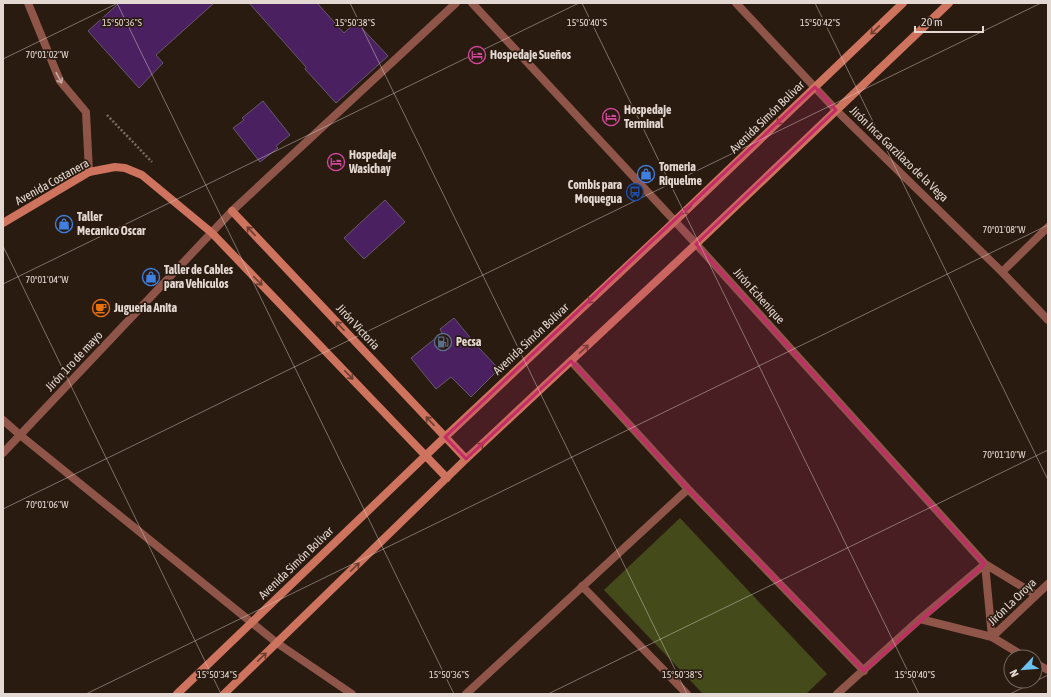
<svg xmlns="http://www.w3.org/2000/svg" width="1051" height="697" viewBox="0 0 1051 697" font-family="'Asap Condensed',sans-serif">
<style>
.green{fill:#444a1a}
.building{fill:#4b2061;stroke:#655a6b}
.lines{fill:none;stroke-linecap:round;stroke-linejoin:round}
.path{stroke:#796c63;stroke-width:2.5;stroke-dasharray:2 2;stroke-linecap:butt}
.lane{stroke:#8e5548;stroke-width:8}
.street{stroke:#8e5548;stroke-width:8}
.secondary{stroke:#ce735e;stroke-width:8}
.oneway{stroke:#6c3e30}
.oneway2{stroke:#c6aba2}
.marked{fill:#c52b67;fill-opacity:0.2;stroke:#c52b67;stroke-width:3;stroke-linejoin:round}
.ticks{fill:none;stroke:#e4d9d2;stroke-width:1;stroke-opacity:0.45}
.labels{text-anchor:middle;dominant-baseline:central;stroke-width:3.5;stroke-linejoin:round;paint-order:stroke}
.poi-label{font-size:12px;font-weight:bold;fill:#e4d9d2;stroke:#2a1b11;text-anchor:start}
.street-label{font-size:12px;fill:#e4d9d2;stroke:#2a1b11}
.ticks-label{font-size:10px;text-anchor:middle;fill:#e4d9d2;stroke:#2a1b11;stroke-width:3.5;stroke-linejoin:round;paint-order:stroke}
</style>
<rect width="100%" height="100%" fill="#2a1b11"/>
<!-- green -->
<path class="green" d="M680 518 827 674 806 694H703L604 590Z"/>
<!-- building -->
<path class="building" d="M119 3H214L156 55 163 63 139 88 88 31Z
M249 3H317L344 33 356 22 388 56 336 103 305 69 306 67Z
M263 101 290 135 276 146 278 148 260 162 233 128 244 120 242 118Z
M385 200 405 222 364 259 344 238Z
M454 318 478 347 499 369 471 397 451 377 436 389 411 358 442 333 440 329Z"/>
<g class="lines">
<!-- path -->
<path class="path" d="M107 115 152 162"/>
<!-- lane -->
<path class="lane" d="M28 3 60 81 86 112 89 172"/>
<!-- street -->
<path class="street" d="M472 3 696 244 985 564 1036 595
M736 3 836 110 1002 272 1048 320
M1002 272 1048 227
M571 361 688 489 864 671
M3 420 20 435 277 643 352 694
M3 453 232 211 456 3
M985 564 992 637
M582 586 687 694
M920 619 992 637 1025 657
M992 637 1048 584
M1035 663 1048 670
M466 694 688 489
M837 694 920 619 985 564"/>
<!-- secondary -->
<path class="secondary" d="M232 211 466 459
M3 223 89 172 115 167 125 168 142 175 212 233 447 478
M177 694 445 437 675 221 903 3
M224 694 466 459 696 244 949 3"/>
</g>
<!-- one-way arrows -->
<defs><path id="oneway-shaft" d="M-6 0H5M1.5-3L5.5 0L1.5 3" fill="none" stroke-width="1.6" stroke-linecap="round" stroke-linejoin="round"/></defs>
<g class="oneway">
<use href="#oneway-shaft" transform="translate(875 30) rotate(136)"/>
<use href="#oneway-shaft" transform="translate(781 120) rotate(136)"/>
<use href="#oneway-shaft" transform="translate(687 210) rotate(136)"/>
<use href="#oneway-shaft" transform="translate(251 231) rotate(-133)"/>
<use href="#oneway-shaft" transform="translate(258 281) rotate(46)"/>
<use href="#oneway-shaft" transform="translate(592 299) rotate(137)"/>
<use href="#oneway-shaft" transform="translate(340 326) rotate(-133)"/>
<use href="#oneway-shaft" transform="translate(584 349) rotate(-43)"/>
<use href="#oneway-shaft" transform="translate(349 375) rotate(46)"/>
<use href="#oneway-shaft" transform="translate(430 421) rotate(-133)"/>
<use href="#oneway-shaft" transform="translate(479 447) rotate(-43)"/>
<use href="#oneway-shaft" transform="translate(355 567) rotate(-44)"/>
<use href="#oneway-shaft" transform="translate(262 657) rotate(-44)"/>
</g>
<use class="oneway2" href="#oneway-shaft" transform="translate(59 78) rotate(62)"/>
<!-- marked area -->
<path class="marked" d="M815 87 836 110 696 244 985 564 864 671 688 489 571 361 466 459 445 437Z"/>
<!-- ticks -->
<path class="ticks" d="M117 3 454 694M350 3 687 694M582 3 919 694M815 3 1048 480M3 59 118 3M3 246 221 694M3 284 579 3M3 509 1041 3M86 694 1048 225M548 694 1048 450M1010 694 1048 675"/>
<!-- icons -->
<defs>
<g id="hotel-ring" transform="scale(0.9)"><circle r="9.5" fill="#2a1b11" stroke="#d1479c" stroke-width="1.5"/><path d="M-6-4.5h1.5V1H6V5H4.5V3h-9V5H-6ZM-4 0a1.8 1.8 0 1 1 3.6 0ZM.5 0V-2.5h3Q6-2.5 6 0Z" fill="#d1479c"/></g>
<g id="shop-ring" transform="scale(0.9)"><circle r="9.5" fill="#2a1b11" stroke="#3f7fe0" stroke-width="1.5"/><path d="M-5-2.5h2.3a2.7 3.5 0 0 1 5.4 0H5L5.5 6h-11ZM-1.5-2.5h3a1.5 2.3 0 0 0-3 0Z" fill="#3f7fe0"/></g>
<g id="bus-ring" transform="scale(0.9)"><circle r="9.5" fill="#2a1b11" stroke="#1a4fb4" stroke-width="1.5"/><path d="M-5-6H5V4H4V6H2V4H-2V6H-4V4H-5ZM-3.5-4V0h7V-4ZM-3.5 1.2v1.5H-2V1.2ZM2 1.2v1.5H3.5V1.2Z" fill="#1a4fb4"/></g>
<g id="cafe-ring" transform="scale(0.9)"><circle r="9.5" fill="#2a1b11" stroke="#e8710a" stroke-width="1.5"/><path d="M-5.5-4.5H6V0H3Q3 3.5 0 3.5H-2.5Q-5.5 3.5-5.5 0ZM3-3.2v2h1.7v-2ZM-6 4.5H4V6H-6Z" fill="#e8710a"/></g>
<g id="fuel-ring" transform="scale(0.9)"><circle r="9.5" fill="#2a1b11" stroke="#5c6f8a" stroke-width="1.5"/><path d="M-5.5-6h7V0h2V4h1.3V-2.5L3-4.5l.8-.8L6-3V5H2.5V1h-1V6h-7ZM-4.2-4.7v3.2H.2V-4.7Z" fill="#5c6f8a"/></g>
</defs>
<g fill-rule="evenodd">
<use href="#hotel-ring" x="477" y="55"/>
<use href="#hotel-ring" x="611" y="117"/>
<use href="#hotel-ring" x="336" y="162"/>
<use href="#shop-ring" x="646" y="174"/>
<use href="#bus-ring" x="635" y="192"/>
<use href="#shop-ring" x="64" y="224"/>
<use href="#shop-ring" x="151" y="277"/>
<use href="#cafe-ring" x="101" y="308"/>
<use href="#fuel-ring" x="443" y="342"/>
</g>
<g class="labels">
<!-- poi labels -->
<g class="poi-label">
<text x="490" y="55">Hospedaje Sueños</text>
<text x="624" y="110">Hospedaje<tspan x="624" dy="14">Terminal</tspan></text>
<text x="349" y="155">Hospedaje<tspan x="349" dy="14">Wasichay</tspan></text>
<text x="659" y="167">Torneria<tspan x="659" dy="14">Riquelme</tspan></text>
<text x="622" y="185" text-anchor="end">Combis para<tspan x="622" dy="14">Moquegua</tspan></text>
<text x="77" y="217">Taller<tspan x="77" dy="14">Mecanico Oscar</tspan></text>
<text x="164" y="270">Taller de Cables<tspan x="164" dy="14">para Vehiculos</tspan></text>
<text x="114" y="308">Jugueria Anita</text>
<text x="456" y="342">Pecsa</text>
</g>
<!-- street labels -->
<g class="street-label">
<text transform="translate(767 117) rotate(-44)">Avenida Simón Bolívar</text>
<text transform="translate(899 154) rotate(44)">Jirón Inca Garzilazo de la Vega</text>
<text transform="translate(52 182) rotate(-29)">Avenida Costanera</text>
<text transform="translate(759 296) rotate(48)">Jirón Echenique</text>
<text transform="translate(358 327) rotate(47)">Jirón Victoria</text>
<text transform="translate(531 339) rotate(-43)">Avenida Simón Bolívar</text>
<text transform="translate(74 361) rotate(-47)">Jirón 1ro de mayo</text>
<text transform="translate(296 563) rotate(-44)">Avenida Simón Bolívar</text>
<text transform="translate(1012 602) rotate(-44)">Jirón La Oroya</text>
</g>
</g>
<g class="ticks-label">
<text x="355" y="26">15°50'38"S</text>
<text x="820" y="26">15°50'42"S</text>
<text x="122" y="26">15°50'36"S</text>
<text x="587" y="26">15°50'40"S</text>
<text x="47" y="58">70°01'02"W</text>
<text x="1004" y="233">70°01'08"W</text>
<text x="47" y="283">70°01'04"W</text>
<text x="1004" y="458">70°01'10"W</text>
<text x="47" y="508">70°01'06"W</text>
<text x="217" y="678">15°50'34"S</text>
<text x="449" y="678">15°50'36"S</text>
<text x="682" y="678">15°50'38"S</text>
<text x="915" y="678">15°50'40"S</text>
</g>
<!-- border -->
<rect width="1051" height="697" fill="none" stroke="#e4d9d2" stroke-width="8"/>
<!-- north arrow -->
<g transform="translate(1023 669) rotate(244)"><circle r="19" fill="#2a1b11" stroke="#74675e"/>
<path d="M0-3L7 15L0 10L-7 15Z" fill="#6bc3f2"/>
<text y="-6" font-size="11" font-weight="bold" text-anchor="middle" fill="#e4d9d2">N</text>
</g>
<!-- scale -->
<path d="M915 26v6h68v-6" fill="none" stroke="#e4d9d2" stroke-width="2"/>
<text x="921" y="26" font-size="12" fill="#e4d9d2" stroke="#2a1b11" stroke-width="3" paint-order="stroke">20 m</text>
</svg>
